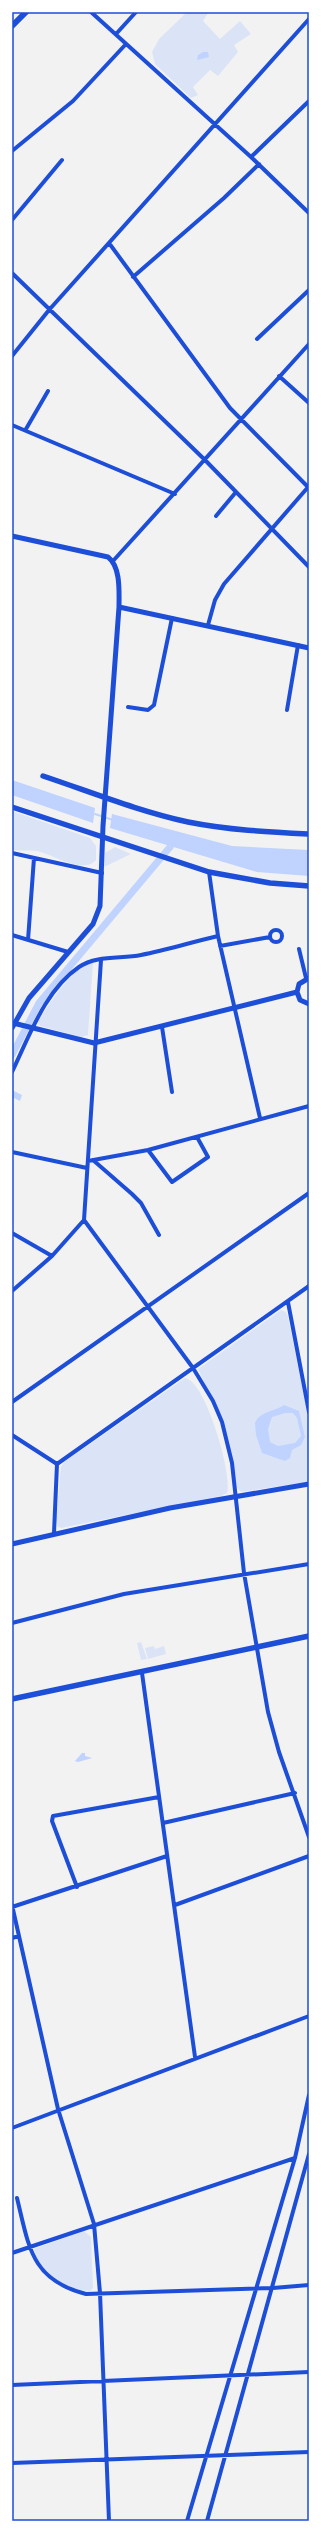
<svg xmlns="http://www.w3.org/2000/svg" width="321" height="2533" viewBox="0 0 321 2533" font-family="'Nunito Sans',sans-serif">
<style>
.green{fill:#dbe4f7}
.water{fill:#bfd3fe;fill-rule:evenodd}
.lines{fill:none;stroke-linecap:round;stroke-linejoin:round}
.stream{stroke:#bfd3fe;stroke-width:2}
.canal{stroke:#bfd3fe;stroke-width:7}
.minor{stroke:#1d4ed8;stroke-width:4}
.tertiary{stroke:#1d4ed8;stroke-width:5}
.secondary{stroke:#1d4ed8;stroke-width:5.5}
.primary{stroke:#1d4ed8;stroke-width:6}
.neatline{fill:none;stroke:#1d4ed8;stroke-width:1.5}
</style>
<rect width="100%" height="100%" fill="#f2f2f2"/>
<!-- green -->
<path class="green" d="M187 12 208 13 203 21 220 39 240 21 251 34 234 45 238 52 218 76 210 70 193 87 198 95 191 98 155 64 152 52 159 39Z
M12 811 90 838 96 846V860C83 875 52 854 37 851 29 850 20 851 12 850Z
M115 847 131 854 104 867 105 853Z
M93 963 88 1035 81 1037 40 1026 38 1022C48 1005 73 966 93 963Z
M281 1310 286 1312 288 1317 309 1420V1482L241 1492 237 1488 223 1423 198 1369Z
M185 1378C205 1380 233 1474 227 1493L221 1496 61 1528 58 1527 56 1521 61 1467 64 1462Z
M141 1642 147 1659 141 1660 137 1643Z
M154 1646 155 1649 164 1646 166 1654 148 1659 145 1648Z
M84 2231 91 2237 93 2288 90 2291C66 2290 39 2274 34 2249Z"/>
<!-- water -->
<path class="water" d="M203 52H208L209 57 197 60 198 55Z
M12 780 95 808 93 823 12 795Z
M112 814 232 846 309 850V876L257 872 110 828Z
M12 1090 22 1095 20 1101 12 1097Z
M284 1405 299 1411 305 1437 301 1445 292 1450 290 1458 285 1461 262 1453 256 1435 255 1423C260 1411 274 1412 284 1405ZM285 1413H293L297 1418 301 1436 295 1443 278 1446 270 1442 268 1429 272 1417Z
M82 1753H85V1756L92 1758 78 1762 75 1761Z"/>
<g class="lines">
<!-- stream -->
<path class="stream" d="M95 814 113 820"/>
<!-- canal -->
<path class="canal" d="M12 1055 39 1003 170 847"/>
<!-- minor -->
<path class="minor" d="M91 12 251 157 309 213
M116 34 136 12
M12 151 73 101 126 44
M251 157 309 101
M12 220 62 160
M109 243 230 408 308 487
M12 273 205 460 309 567
M133 277 224 198 259 164
M257 339 309 290
M12 356 49 310 309 19
M279 376 309 403
M12 425 175 494
M26 429 48 391
M216 516 236 492
M113 561 309 344
M208 625 215 600 224 584 309 486
M128 707 148 710 154 705 172 618
M287 710 298 645
M12 853 102 873
M209 872 218 936 260 1118
M270 936a6 6 0 1 1 12 0a6 6 0 1 1-12 0Z
M12 935 68 952
M28 940 34 858
M220 946 270 937
M299 949 306 978
M162 1027 172 1092
M12 1072C29 1037 45 990 79 967 96 955 121 959 141 955 167 950 192 942 218 936
M148 1150 172 1182 208 1157 197 1137
M12 1152 87 1168
M93 1160 132 1194 141 1203 159 1235
M88 1161 148 1150 309 1106
M84 1220 193 1368 213 1401 222 1422 232 1463 244 1573 268 1712 279 1752 309 1837
M84 1220 101 960
M12 1233 52 1256
M12 1291 52 1256 84 1220
M288 1302 309 1412
M12 1402 309 1193
M12 1435 57 1464
M57 1464 309 1286
M54 1533 57 1464
M12 1623 124 1594 309 1564
M142 1673 195 2057
M163 1823 295 1793
M77 1887 52 1821 53 1816 159 1797
M12 1905 58 2109 94 2224 100 2293 109 2521
M175 1905 309 1856
M12 1907 167 1856
M12 1938 19 1936
M12 2128 309 2016
M17 2198C29 2247 31 2280 86 2294L273 2288 309 2285
M12 2253 295 2158
M12 2385 309 2372
M12 2463 309 2452
M187 2521 295 2158 309 2095
M207 2521 309 2154"/>
<!-- tertiary -->
<path class="tertiary" d="M12 536 108 557C121 567 119 592 119 607L103 826 100 906 93 924 29 998 12 1028
M119 607 309 648
M309 978 299 984 297 992 300 1000 309 1004
M13 1023 94 1043 297 992
M12 1544 170 1508 309 1484"/>
<!-- secondary -->
<path class="secondary" d="M43 776C91 792 138 811 188 822 228 830 269 832 309 834
M12 807 209 872 270 883 309 886
M12 1699 309 1636"/>
<!-- primary -->
<path class="primary" d="M12 26 26 12"/>
</g>
<!-- border -->
<rect width="321" height="2533" fill="none" stroke="#ffffff" stroke-width="26"/>
<rect x="13" y="13" width="295" height="2507" class="neatline"/>
</svg>
